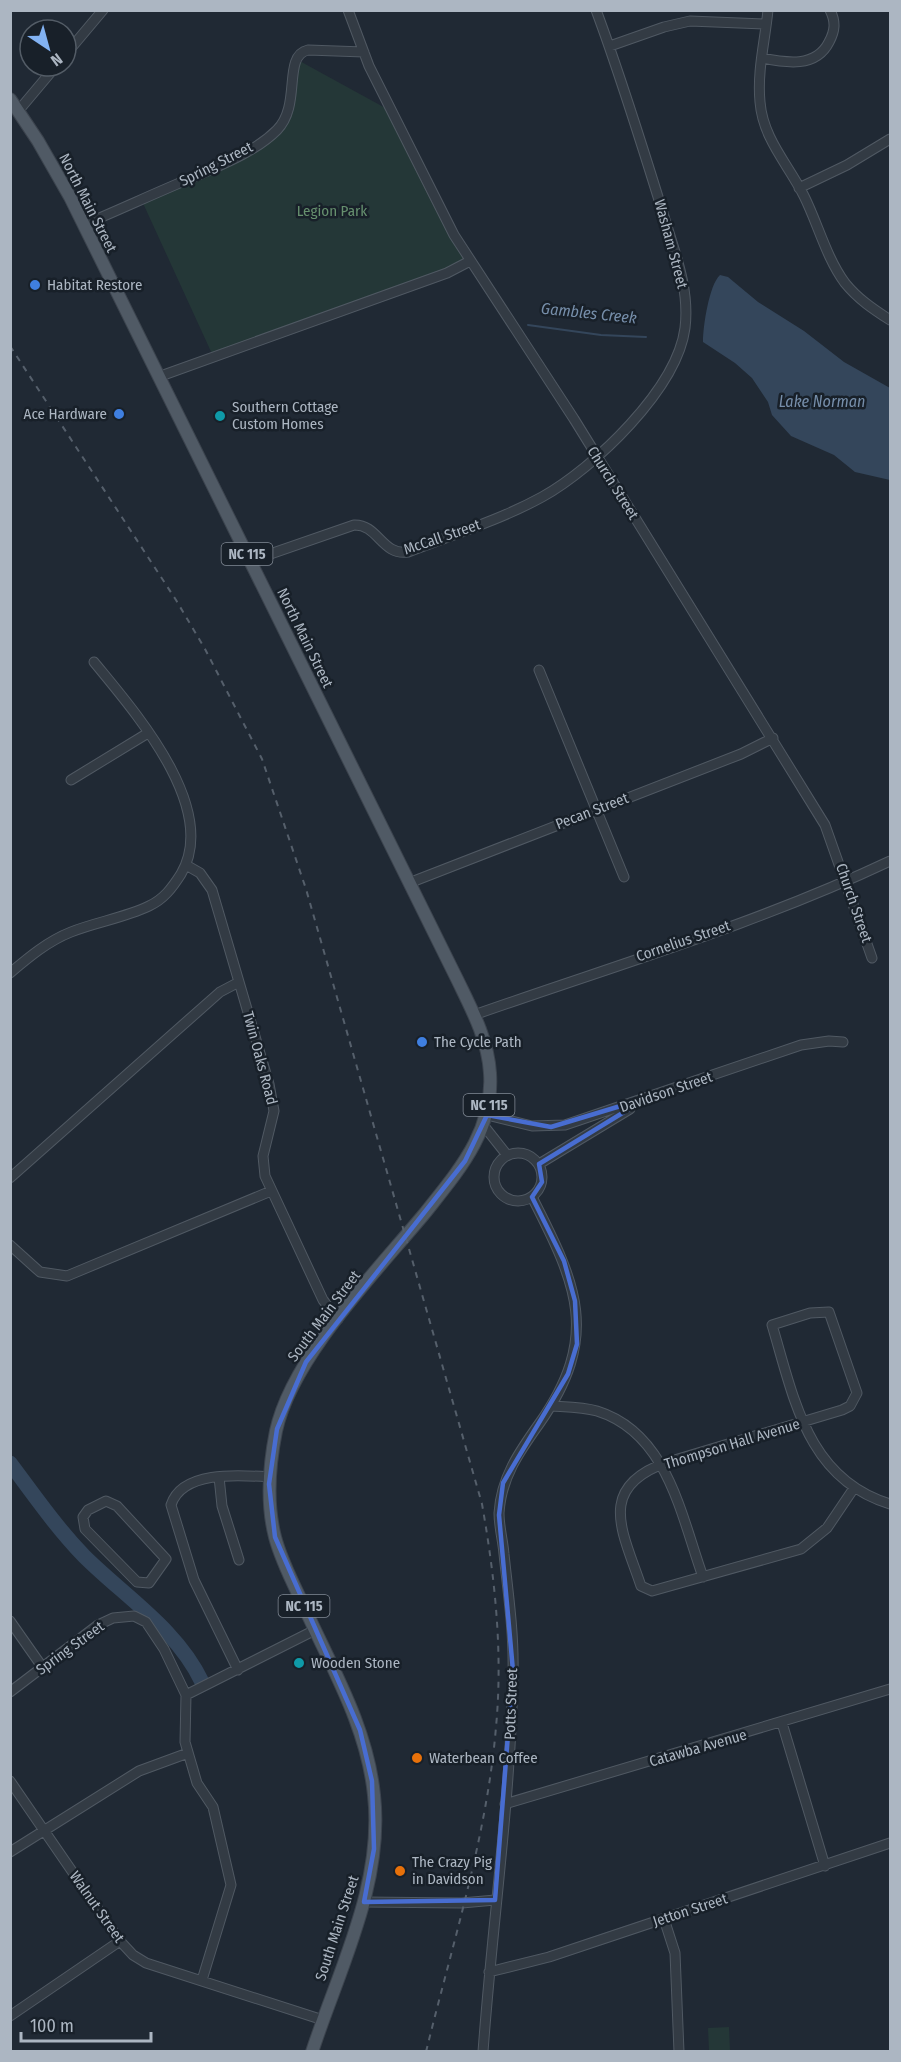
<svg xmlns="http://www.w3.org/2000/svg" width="901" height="2062" viewBox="0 0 901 2062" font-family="'Fira Sans Condensed',sans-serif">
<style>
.green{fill:#243737}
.water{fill:#34465b}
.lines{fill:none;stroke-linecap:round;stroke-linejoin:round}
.stream{stroke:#34465b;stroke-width:2}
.river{stroke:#34465b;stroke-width:15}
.minor-casing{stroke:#505963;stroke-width:11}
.major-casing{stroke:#3c444e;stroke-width:14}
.minor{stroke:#333b44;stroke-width:9}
.major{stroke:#505a65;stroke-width:12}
.rail{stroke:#555f6b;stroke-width:2;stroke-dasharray:6 6;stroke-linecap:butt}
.marked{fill:none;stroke:#486dd1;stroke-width:4.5;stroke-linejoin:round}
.shop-dot{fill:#3f7fe0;stroke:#182029;stroke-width:2}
.culture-dot{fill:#0f9aa8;stroke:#182029;stroke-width:2}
.food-dot{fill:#e8710a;stroke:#182029;stroke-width:2}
.labels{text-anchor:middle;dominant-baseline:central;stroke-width:5;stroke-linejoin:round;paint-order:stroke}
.shield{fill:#182029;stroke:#808994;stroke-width:1.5}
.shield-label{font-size:14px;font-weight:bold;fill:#acb6c2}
.street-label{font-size:15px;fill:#acb6c2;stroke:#182029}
.park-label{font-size:15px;fill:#66906e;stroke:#182029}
.poi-label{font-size:15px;fill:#acb6c2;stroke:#182029;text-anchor:start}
.water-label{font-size:16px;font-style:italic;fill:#768eaa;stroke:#182029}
</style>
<rect width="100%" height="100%" fill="#202934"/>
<!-- green -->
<path class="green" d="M296 59 389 110 469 261 213 356 142 201 235 158 284 122Z
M729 2027 730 2051H709L708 2028Z"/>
<!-- water -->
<path class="water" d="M720 275 728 277 758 302 804 331 844 362 890 388V480L855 472 834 455 791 436 772 415 768 402 752 378 735 363 703 342C703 327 709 285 720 275Z"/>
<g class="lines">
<!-- stream -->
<path class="stream" d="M528 325 601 335 646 337"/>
<!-- river -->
<path class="river" d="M10 1463C34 1495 56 1527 84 1556 124 1596 177 1629 202 1682"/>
<!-- minor casing -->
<g class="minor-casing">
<path id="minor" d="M348 10 369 66 454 235 574 419 825 825 872 958
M768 10C765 41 757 71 760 102 763 139 788 164 804 196 818 224 826 257 845 283 858 299 873 309 890 320
M610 46 664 27 690 21 766 24
M66 54 103 10
M762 58C786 63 816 68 829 42 835 31 836 22 830 10
M19 110 56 66
M799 188 847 165 890 139
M83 225C119 210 153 194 189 179 218 166 254 153 277 130 302 105 282 56 308 50L364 52
M158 377 447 273 470 261
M250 561 354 525C378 524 382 556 408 552 452 535 500 520 542 497 594 468 677 389 685 328 690 288 674 251 663 213 642 145 621 77 596 10
M539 670 624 877
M71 780 148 733
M186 865 200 873 212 890 269 1084 274 1111 263 1156 265 1176 323 1300 338 1319
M409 883 741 754 773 738
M10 973C29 957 48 941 71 932 96 922 124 918 149 906 164 899 172 888 181 874 220 808 134 711 94 662
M474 1015C613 966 757 924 890 861
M487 1115 532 1126 565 1125 801 1045 829 1041 843 1042
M484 1126 507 1155
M494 1177a24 24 0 1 1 48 0a24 24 0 1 1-48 0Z
M539 1164 630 1109
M10 1178 220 992 239 982
M10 1245 40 1272 67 1276 271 1191
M551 1406C567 1407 583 1407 597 1411 668 1433 681 1516 703 1577
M219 1477 222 1506 239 1560
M854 1488 827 1528 801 1549 652 1591 641 1586C623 1532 595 1487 668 1462L842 1410 850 1406 857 1393 829 1312 810 1313 772 1325C794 1398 807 1479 890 1504
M106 1501 117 1506 166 1559 149 1583 137 1582 85 1529 83 1517 88 1510Z
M10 1621 43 1668
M238 1670 194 1580 171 1505C182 1470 240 1475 270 1477
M10 1692 98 1625 113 1618 134 1616 146 1622 164 1649 186 1695 185 1742 197 1783 213 1807 231 1885 202 1980
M186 1695 315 1630
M782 1723 825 1866
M10 1781 120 1941 133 1955 146 1963 323 2020
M505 1804 890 1689
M10 1852 139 1771 188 1753
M364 1902 462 1903 495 1900
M664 1919 675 1953 679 2052
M489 1972 549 1957 890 1843
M10 2016 120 1941
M483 2052C492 1925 511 1798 513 1672 514 1632 508 1593 504 1554 503 1541 499 1527 499 1513 501 1478 519 1452 539 1424 601 1336 577 1285 532 1197"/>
</g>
<!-- major casing -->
<g class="major-casing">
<path id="major" d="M10 99 38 141 70 197 457 979C471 1008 488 1039 490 1073 494 1131 459 1170 425 1213 376 1272 292 1357 276 1431 269 1466 266 1502 275 1537 281 1560 292 1581 302 1602 330 1665 367 1725 374 1795 384 1884 339 1969 312 2052"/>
</g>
<!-- minor -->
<use href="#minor" class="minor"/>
<!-- major -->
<use href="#major" class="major"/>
<!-- rail -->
<path class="rail" d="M10 346 176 600 205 649 262 759 306 889 482 1504C495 1578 503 1652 496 1727 487 1836 452 1945 426 2052"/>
</g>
<!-- marked area -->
<path class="marked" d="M647 1098 539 1164 542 1182 532 1197 564 1261 575 1301 577 1344 568 1374 503 1483 499 1515 513 1671 495 1900 364 1902 374 1849 372 1781 360 1730 275 1537 269 1484 277 1429 306 1362 465 1161 487 1115 551 1127Z"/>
<!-- markers -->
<g class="shop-dot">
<circle cx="35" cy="285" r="6"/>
<circle cx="119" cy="414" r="6"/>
<circle cx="422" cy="1042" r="6"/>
</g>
<g class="culture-dot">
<circle cx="220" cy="416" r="6"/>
<circle cx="299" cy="1663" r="6"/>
</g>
<g class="food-dot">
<circle cx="417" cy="1758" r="6"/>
<circle cx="400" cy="1871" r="6"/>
</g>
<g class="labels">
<!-- shield labels -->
<g class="shield">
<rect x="221.5" y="543" width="51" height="22" rx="4.5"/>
<rect x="463.5" y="1094" width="51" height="22" rx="4.5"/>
<rect x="278.5" y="1595" width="51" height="22" rx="4.5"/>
</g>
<g class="shield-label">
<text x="247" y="554">NC 115</text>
<text x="489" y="1105">NC 115</text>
<text x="304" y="1606">NC 115</text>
</g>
<!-- street labels -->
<g class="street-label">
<text transform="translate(216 164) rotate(-27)">Spring Street</text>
<text transform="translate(88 203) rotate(63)">North Main Street</text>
<text transform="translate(671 244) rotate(75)">Washam Street</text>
<text transform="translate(613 483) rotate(58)">Church Street</text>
<text transform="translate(442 537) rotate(-19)">McCall Street</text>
<text transform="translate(305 638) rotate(64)">North Main Street</text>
<text transform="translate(592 811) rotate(-21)">Pecan Street</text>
<text transform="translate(854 903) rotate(71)">Church Street</text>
<text transform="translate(683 941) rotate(-19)">Cornelius Street</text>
<text transform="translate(260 1058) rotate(75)">Twin Oaks Road</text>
<text transform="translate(666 1092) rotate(-19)">Davidson Street</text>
<text transform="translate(324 1316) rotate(-53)">South Main Street</text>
<text transform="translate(732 1444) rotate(-17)">Thompson Hall Avenue</text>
<text transform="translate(70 1648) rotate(-36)">Spring Street</text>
<text transform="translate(511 1704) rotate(-88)">Potts Street</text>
<text transform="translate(698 1748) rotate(-16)">Catawba Avenue</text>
<text transform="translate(97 1907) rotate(55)">Walnut Street</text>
<text transform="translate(690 1910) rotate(-18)">Jetton Street</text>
<text transform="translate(337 1928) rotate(-72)">South Main Street</text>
</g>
<!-- park labels -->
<g class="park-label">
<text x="332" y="211">Legion Park</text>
</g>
<!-- poi labels -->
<g class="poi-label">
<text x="47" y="285">Habitat Restore</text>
<text x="232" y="407">Southern Cottage<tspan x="232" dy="17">Custom Homes</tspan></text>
<text x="107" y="414" text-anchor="end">Ace Hardware</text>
<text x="434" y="1042">The Cycle Path</text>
<text x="311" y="1663">Wooden Stone</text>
<text x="429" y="1758">Waterbean Coffee</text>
<text x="412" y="1862">The Crazy Pig<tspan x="412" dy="17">in Davidson</tspan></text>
</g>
<!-- water labels -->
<g class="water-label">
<text transform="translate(589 313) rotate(6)">Gambles Creek</text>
<text x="822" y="401">Lake Norman</text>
</g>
</g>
<!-- border -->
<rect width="901" height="2062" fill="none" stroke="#acb6c2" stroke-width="24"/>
<!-- north arrow -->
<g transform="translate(48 48) rotate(144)"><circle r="28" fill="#182029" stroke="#535c66" stroke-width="1.5"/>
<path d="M0-4.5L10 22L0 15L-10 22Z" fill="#82b2f2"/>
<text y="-9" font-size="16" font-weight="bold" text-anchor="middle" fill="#acb6c2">N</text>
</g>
<!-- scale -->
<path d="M21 2032v9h130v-9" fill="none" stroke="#acb6c2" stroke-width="3"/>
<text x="30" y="2032" font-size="18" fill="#acb6c2" stroke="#182029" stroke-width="4.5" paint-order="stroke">100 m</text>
</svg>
